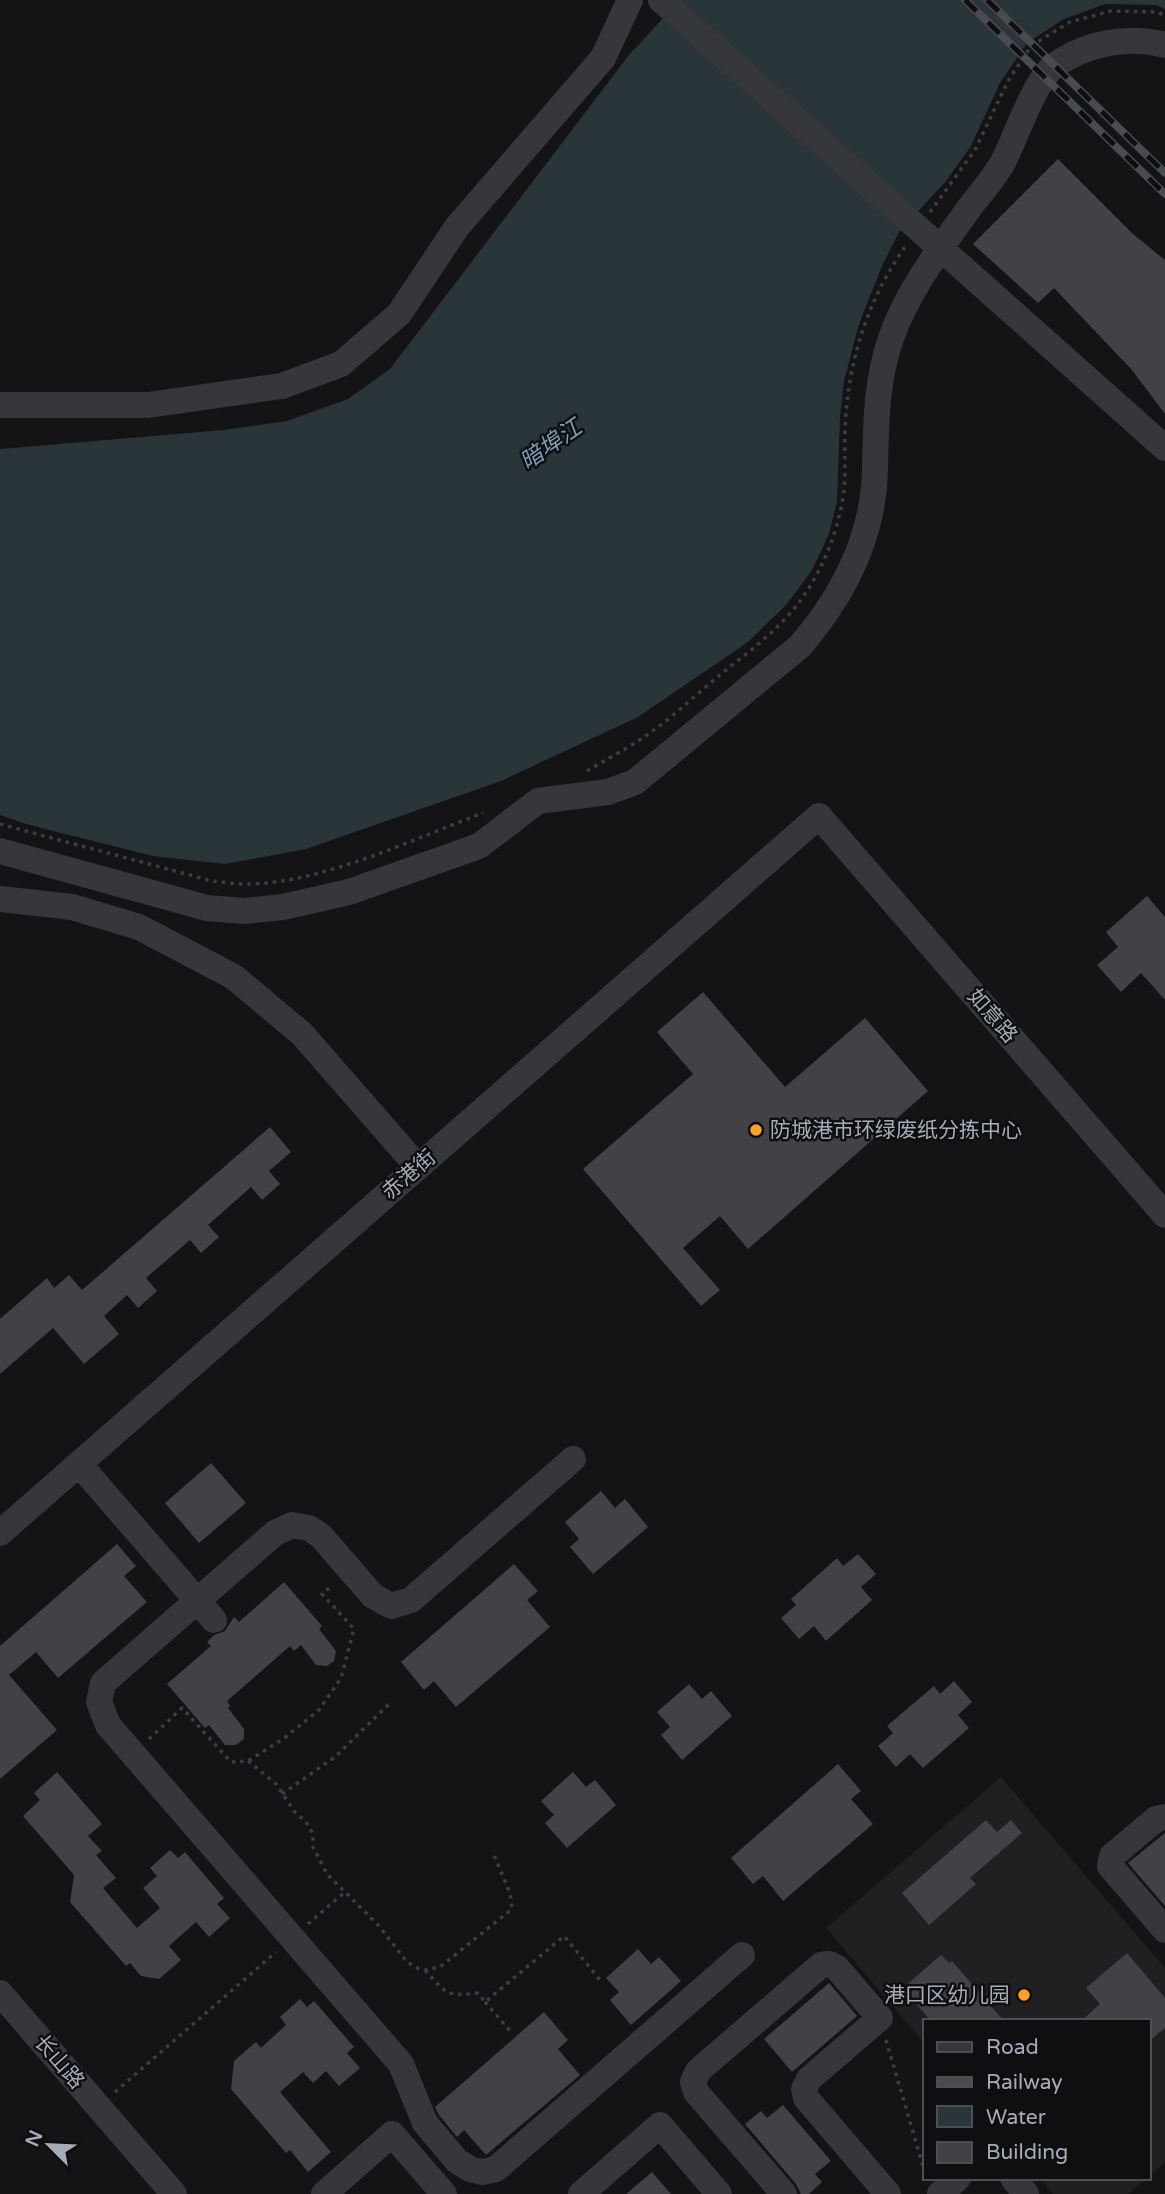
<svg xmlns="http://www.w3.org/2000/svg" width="1165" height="2194" viewBox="0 0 1165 2194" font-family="'Varela Round','Noto Sans SC',sans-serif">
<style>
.built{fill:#202023}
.water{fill:#2a353a}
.building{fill:#404246}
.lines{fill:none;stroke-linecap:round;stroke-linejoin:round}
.path{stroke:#3b3e42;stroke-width:3.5;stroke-dasharray:3.5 5;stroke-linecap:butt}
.minor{stroke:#35373b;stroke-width:26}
.rail-casing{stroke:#484b50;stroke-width:8}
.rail{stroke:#0f0f11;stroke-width:5;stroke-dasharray:16;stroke-linecap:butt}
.minor-bridge{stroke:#35373b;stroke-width:26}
.poi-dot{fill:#f9a12a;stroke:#0f0f11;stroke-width:2.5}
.labels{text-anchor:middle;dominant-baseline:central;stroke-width:5;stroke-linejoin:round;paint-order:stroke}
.street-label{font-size:21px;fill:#a5acb7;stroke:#0f0f11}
.poi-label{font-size:21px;fill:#a5acb7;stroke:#0f0f11;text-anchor:start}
.water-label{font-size:23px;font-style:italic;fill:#7b9eb4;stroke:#0f0f11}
</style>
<rect width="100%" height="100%" fill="#141416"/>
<!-- built -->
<path class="built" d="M1001 1777 1165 1968V2162L1149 2176V2021H925V2044L826 1928Z
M1040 2178H1147L1128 2194H1053Z"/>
<!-- water -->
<path class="water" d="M680 0H1165V9L1156 5 1105 4 1064 19 1027 43 1000 83 971 146 946 181 899 232 882 266 859 324 844 381 840 417 837 501 829 534 812 570 787 604 748 642 638 717 501 781 306 849 225 864 153 856 26 824 0 815V449L224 430 287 421 348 399 390 369 629 55Z"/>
<!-- building -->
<path class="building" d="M1058 159 1133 234 1165 260V414L1132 370 1054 288 1038 303 973 244Z
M1147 896 1165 917V1000L1141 973 1121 992 1097 965 1118 947 1106 932Z
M703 992 785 1087 865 1018 928 1091 748 1249 720 1216 683 1248 720 1290 701 1306 583 1169 693 1074 657 1032Z
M270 1127 291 1152 269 1171 280 1184 262 1200 251 1187 208 1225 219 1237 201 1253 190 1240 146 1278 157 1291 138 1308 127 1295 104 1316 119 1334 84 1364 53 1328 0 1374V1319L47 1278 54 1288 69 1275 82 1290Z
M211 1463 246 1503 199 1543 165 1503Z
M601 1491 615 1508 625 1499 648 1527 593 1574 570 1547 579 1539 565 1522Z
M117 1544 136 1566 124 1576 147 1602 58 1678 36 1652 9 1675 57 1730 0 1779V1646Z
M858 1554 876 1574 861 1587 872 1600 826 1641 814 1626 799 1639 781 1618 796 1605 791 1599 837 1558 843 1566Z
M514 1564 538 1591 527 1600 550 1627 456 1707 434 1681 424 1690 401 1662Z
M284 1582 322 1626 319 1629 336 1651 334 1661 327 1666 316 1665 301 1645 294 1651 290 1646 227 1701 230 1706 228 1708 244 1729V1739L236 1745H225L209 1725 205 1728 167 1684 211 1646 207 1642 214 1635 225 1631 234 1617 239 1622Z
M954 1681 972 1702 958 1715 969 1728 923 1768 910 1754 896 1767 878 1746 893 1733 887 1726 934 1686 940 1694Z
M689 1684 702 1699 711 1691 732 1716 682 1760 661 1735 670 1727 657 1712Z
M838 1764 861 1791 851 1799 873 1824 783 1901 763 1876 753 1884 731 1858Z
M57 1772 102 1824 88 1836 102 1851 96 1855 116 1878 103 1888 137 1928 160 1908 143 1888 157 1876 150 1868 170 1850 178 1858 185 1852 224 1898 217 1904 230 1918 209 1937 196 1922 169 1946 181 1960 159 1979 141 1976 130 1963 126 1966 70 1902 74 1875 23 1816 40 1800 34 1793Z
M573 1772 586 1787 595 1780 616 1805 567 1848 545 1823 554 1815 541 1801Z
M986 1820 997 1832 1011 1820 1022 1833 970 1878 976 1884 929 1925 902 1893Z
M1165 1833V1906L1128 1863Z
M638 1949 651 1964 659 1957 681 1981 631 2025 610 2000 619 1992 606 1978Z
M1127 1953 1165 1998V2028L1149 2041V2021H1081L1100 2004 1086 1988Z
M941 1955 949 1963 952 1961 1004 2021H931L903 1988Z
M829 1983 857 2016 792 2072 764 2039Z
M300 1999 307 2007 314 2001 354 2047 347 2053 360 2068 339 2086 326 2071 313 2083 303 2072 280 2092 331 2152 308 2172 290 2150 286 2153 231 2089 234 2061 256 2042 261 2048 286 2025 280 2017Z
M544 2012 568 2040 558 2049 580 2075 486 2155 464 2130 457 2137 439 2115 435 2107Z
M783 2105 831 2161 815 2174 822 2182 809 2194H801L796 2184 745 2124 761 2111 767 2118Z
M652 2172 671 2194H626Z"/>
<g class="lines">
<!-- path -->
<path class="path" d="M930 212 975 150 1008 81 1031 46 1070 22 1111 11 1156 12 1165 15
M587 771C608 758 631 747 651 732 674 716 695 696 716 678 737 661 759 645 778 626 814 592 838 539 844 490 846 470 844 451 845 431 847 365 867 300 905 247
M0 824 212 881C222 882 233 884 244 884 318 885 413 839 483 813
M149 1739 182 1708 231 1762 248 1761 283 1739 319 1710 341 1678 354 1629 322 1594 333 1585
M248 1761 276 1784 294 1811 306 1822 313 1834V1847L327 1874 379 1926 407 1962 417 1968 425 1970 440 1967 512 1909 510 1893 494 1855
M282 1794 335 1757 392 1701
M308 1924 346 1891
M425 1970C446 1993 445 1997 478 1993L485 2002 564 1936 600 1980
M485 2002 512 2033
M886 2040 925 2173
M115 2092 276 1952"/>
<!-- minor -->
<path class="minor" d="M929 238 1165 448
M0 405H148L282 386 341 364 399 314 457 227 603 58 630 0
M0 851 207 908 245 911 283 907 349 892 479 846 538 801 608 792 635 782 800 646C843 596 874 536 875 469 876 424 876 381 891 338 909 288 940 249 970 207 981 193 993 179 1002 164 1015 140 1034 81 1054 66 1086 43 1128 35 1165 45
M0 899 72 907 139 927 234 977 302 1034 418 1167
M573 1459 411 1600 391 1606 373 1596 321 1536 309 1528 292 1525 275 1533 103 1683 99 1702 108 1725 401 2064 425 2123 457 2161 470 2169 482 2172 496 2169 742 1955
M79 1464 214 1620
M0 1533 819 816 1165 1215
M1165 1817 1156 1819 1112 1856 1110 1866 1165 1930
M0 1993 174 2194
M1013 2178 1026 2194
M324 2194 392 2134 444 2194
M581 2194 660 2125 719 2194
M784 2194 696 2092 693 2082 698 2071 821 1965 829 1964 837 1968 880 2018 809 2079 804 2089 806 2098 888 2194
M940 2194 958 2178"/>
<!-- rail casing -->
<g class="rail-casing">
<path id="rail" d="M965 0 1165 194
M987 0 1165 173"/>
</g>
<!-- rail -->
<use href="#rail" class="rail"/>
<!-- minor-bridge -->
<path class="minor-bridge" d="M661 0 929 238"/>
</g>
<!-- markers -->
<g class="poi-dot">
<circle cx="756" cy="1130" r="7"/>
<circle cx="1024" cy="1995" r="7"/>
</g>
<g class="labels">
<!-- street labels -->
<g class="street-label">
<text transform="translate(992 1016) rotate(49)">如意路</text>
<text transform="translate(409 1175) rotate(-41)">赤港街</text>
<text transform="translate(59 2062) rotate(49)">长山路</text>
</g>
<!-- poi labels -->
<g class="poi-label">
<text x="770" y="1130">防城港市环绿废纸分拣中心</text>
<text x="1010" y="1995" text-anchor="end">港口区幼儿园</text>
</g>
<!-- water labels -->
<g class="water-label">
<text transform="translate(551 445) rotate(-35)">暗埠江</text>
</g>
</g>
<!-- legend -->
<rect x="923" y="2019" width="228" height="161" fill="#0f0f11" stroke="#4b4e53" stroke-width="2"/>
<rect x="937" y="2042" width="35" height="10" fill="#35373b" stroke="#4b4e53" stroke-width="2"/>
<text x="986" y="2054" font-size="21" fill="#a5acb7">Road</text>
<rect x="937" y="2077" width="35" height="10" fill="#484b50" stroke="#4b4e53" stroke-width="2"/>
<text x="986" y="2089" font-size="21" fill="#a5acb7">Railway</text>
<rect x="937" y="2106" width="35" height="21" fill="#2a353a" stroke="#4b4e53" stroke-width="2"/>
<text x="986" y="2124" font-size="21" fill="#a5acb7">Water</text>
<rect x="937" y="2142" width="35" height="21" fill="#404246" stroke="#4b4e53" stroke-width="2"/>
<text x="986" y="2159" font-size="21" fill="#a5acb7">Building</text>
<!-- north arrow -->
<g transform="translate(49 2145) rotate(294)" stroke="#0f0f11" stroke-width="5" paint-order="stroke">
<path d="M0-5L12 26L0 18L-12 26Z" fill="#a5acb7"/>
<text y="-10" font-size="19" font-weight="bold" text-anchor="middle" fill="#a5acb7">N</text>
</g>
</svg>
